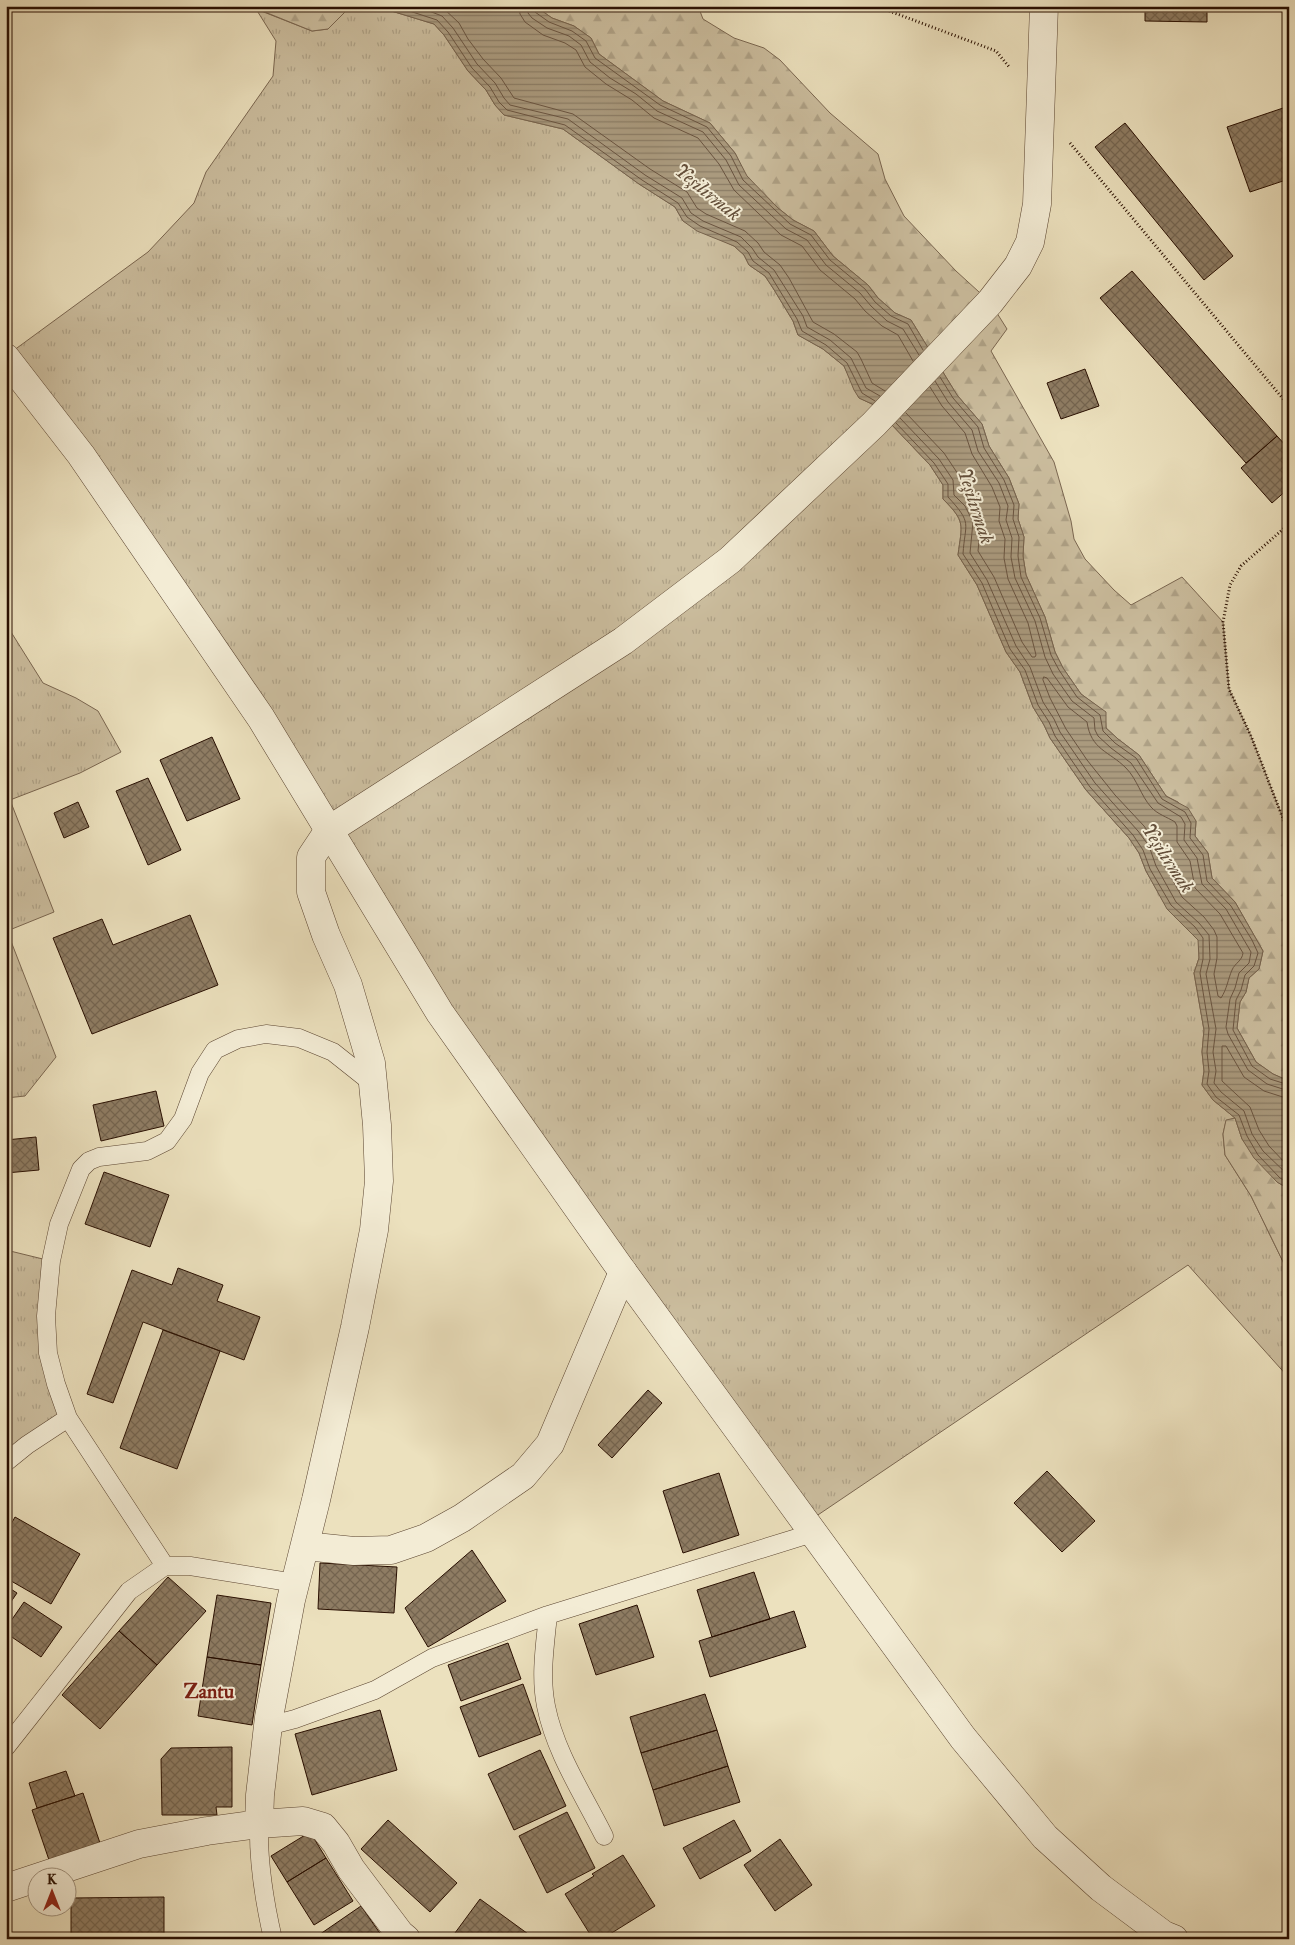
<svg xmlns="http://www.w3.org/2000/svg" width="1295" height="1945" viewBox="0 0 1295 1945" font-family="'IM FELL Double Pica',serif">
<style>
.grass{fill:url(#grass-tufts);stroke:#7a6650}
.forest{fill:url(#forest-firs);stroke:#7a6650}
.water{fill:url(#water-rules);stroke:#76624c}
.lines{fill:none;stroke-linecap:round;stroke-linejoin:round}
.shore{stroke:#6a5440;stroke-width:1}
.building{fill:url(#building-cross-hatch);stroke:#290f01}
.service-casing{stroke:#5a4430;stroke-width:19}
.minor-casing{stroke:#5a4430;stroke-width:29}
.tertiary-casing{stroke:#5a4430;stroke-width:29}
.path{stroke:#290f01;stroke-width:3;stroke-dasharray:1 2.5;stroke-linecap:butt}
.service{stroke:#f3ecd5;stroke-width:18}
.minor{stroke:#f3ecd5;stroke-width:28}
.tertiary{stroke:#f3ecd5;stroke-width:28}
.labels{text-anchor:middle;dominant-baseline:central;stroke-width:4;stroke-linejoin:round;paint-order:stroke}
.water-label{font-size:20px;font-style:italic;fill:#634e39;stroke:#f3ecd5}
.neighbourhood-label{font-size:20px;font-weight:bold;fill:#7a1f14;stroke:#f3ecd5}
</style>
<defs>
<pattern id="grass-tufts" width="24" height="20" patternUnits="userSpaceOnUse" patternTransform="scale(1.25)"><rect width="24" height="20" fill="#cbbd9e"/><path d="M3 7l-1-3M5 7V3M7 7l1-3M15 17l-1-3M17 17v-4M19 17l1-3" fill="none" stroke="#aea186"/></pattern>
<pattern id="forest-firs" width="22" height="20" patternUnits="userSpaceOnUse" patternTransform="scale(1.25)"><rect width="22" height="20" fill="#cbbd9e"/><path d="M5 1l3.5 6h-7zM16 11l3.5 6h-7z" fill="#aea186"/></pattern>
<pattern id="water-rules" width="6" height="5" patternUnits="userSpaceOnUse" patternTransform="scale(1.25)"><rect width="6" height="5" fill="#aa9a7e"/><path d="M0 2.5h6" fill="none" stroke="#8a7c65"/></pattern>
<pattern id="building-cross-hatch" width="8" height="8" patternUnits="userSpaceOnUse" patternTransform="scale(1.25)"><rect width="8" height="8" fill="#8e7c63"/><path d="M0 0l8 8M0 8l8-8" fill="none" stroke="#74644f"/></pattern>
</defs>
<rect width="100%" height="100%" fill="#ece1be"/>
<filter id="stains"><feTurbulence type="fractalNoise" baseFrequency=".004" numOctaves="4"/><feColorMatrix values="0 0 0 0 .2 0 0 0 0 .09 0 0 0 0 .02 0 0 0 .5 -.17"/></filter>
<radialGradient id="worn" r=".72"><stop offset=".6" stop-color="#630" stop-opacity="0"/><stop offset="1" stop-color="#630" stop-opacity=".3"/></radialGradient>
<!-- grass -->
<path class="grass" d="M351 6H375L434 24 444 35 468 71 486 90 495 105 504 115 563 129 639 184 675 207 683 221 734 246 744 255 749 265 765 276 773 288 793 321 798 335 823 349 844 366 859 398 872 404 930 465 943 485V499C966 522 962 524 958 555L977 585 1006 652 1020 672 1033 707 1044 725 1050 738 1086 790 1129 838 1139 853 1146 871 1167 908 1199 940V958L1194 973 1204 1030 1202 1052 1204 1071 1202 1085 1213 1100 1235 1118 1226 1121 1223 1134 1225 1155 1251 1196 1289 1274V1378L1188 1265 806 1523 623 1272 6 356 148 252 194 203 206 172 273 76 276 41 256 9 312 31 328 29Z
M6 624 43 683 76 698 98 711 121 752 80 773 10 800 54 912 7 931 56 1057 25 1096 6 1098Z
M6 1250 51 1261 46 1316 68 1418 6 1462Z"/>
<!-- forest -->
<path class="forest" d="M250 6H351L328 29 312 31Z
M535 6H698L703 19 734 38 764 48 780 60 830 113 878 154 885 179 904 216 956 271 990 302 1007 329 991 351 1054 462 1071 521 1074 539 1085 559 1114 590 1131 605 1182 577 1223 622 1229 689 1251 736 1289 834V1081L1273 1074 1256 1062 1237 1028 1240 1002 1246 992 1249 978 1259 969 1263 951 1235 902 1212 878 1208 853 1195 836 1196 821 1178 802 1166 796 1139 755 1118 739 1106 728 1105 712 1081 694 1063 668 1055 652 1045 617 1026 575 1023 556 1024 537 1018 519 1019 504 1009 478 989 446 982 424 957 395 911 320 895 313 878 298 868 285 833 256 814 231 793 220 778 208 746 176 735 153 710 123 663 101 599 54 591 38 574 26 552 18Z
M1235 1118 1242 1139 1277 1182 1289 1189V1274L1251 1196 1225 1155 1223 1134 1226 1120Z"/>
<!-- water -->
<path class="water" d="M375 6H535L552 18 574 26 591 38 599 54 663 101 710 123 735 153 747 176 778 208 793 220 814 231 833 256 868 285 878 298 895 313 911 320 957 395 982 424 989 446 1009 478 1019 504 1018 519 1024 537 1023 556 1026 575 1045 617 1055 652 1063 668 1081 694 1106 712V728L1118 739 1139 755 1166 796 1188 808 1196 821 1195 836 1208 853 1212 878 1235 902 1263 951 1259 969 1249 978 1246 992 1240 1002 1237 1028 1256 1062 1273 1074 1289 1081V1189L1277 1182 1254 1158 1242 1139 1235 1118 1213 1100 1202 1085 1204 1071 1202 1052 1204 1030 1194 973 1199 958 1198 940 1167 909 1146 871 1139 853 1129 838 1086 790 1050 738 1044 725 1033 707 1020 672 1006 652 977 585 958 555C962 524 966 522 943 499V485L930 465 872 404 859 398 854 390 844 366 823 349 798 335 793 321 773 288 765 276 749 265 744 255 734 246 697 231 683 221 675 207 639 184 563 129 504 115 495 105 486 90 468 71 444 35 434 24Z"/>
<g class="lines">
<!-- shore -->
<path class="shore" d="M394 6 437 20 448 32 472 68 490 87 499 102 507 110 565 125 642 180 678 203 687 217 700 226 737 242 748 252 753 261 769 273 797 319 802 331 826 345 847 363 862 393 875 401
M416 6 442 16 453 28 477 64 495 83 504 98 510 105 568 119 645 175 682 198 691 213 703 221 741 237 752 248 758 257 774 270 803 316 807 327 830 340 851 358 866 388 880 396
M441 6 459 23 468 39 483 59 501 78 514 98 573 114 650 169 687 192 697 208 706 214 745 231 758 243 764 252 780 265 789 278 813 322 834 334 857 352 861 359 872 383 885 391
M519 6 520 14 525 22 543 35 565 43 576 50 585 67 606 84 632 100 654 118 698 138 719 164 734 190 781 235 802 246 820 270 855 299 865 311 882 326 898 335 913 361
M527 6 528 13 532 18 547 28 569 36 581 45 590 62 610 78 636 94 657 111 703 132 726 160 739 185 786 229 807 240 826 265 860 293 871 306 887 321 903 329 919 355
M533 6 535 12 549 22 572 31 586 41 595 58 660 105 707 127 731 156 743 180 790 224 811 235 830 260 865 289 875 302 891 316 908 324 923 350
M940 377 953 398 978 427 984 448 1004 480 1014 505 1013 519 1019 537 1018 556 1021 577 1040 618 1051 655 1059 670 1077 697 1100 715 1103 731 1115 743 1136 758 1162 799 1185 812 1191 823 1190 838 1203 855 1207 881 1231 906 1252 940 1258 953 1254 966 1245 975 1241 990 1236 1000 1233 1030 1252 1066 1270 1079 1289 1085
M935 381 948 402 972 430 978 451 999 483 1008 506 1006 520 1012 538 1011 557 1015 578 1035 621 1045 657 1053 674 1072 701 1094 718 1095 730 1098 736 1111 748 1131 763 1158 803 1181 817 1185 824 1184 840 1197 858 1202 884 1226 909 1251 952 1249 963 1239 973 1235 988 1230 999 1226 1027 1228 1034 1248 1070 1267 1084 1289 1091
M906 413 944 453 960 477 962 492 972 502 981 522 978 551 994 577 1022 642 1032 657H1035L1036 655 1028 623 1008 579 1004 558 1005 539 999 521 1000 507 992 487 972 454 965 433 942 406 930 387
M900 418 939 459 953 480 954 495 965 506 973 522 970 553 987 580 1016 646 1030 667 1043 702 1054 719 1060 732 1095 783 1138 831 1149 846 1156 866 1176 902 1199 923 1209 935 1210 959 1206 974 1216 1029 1213 1052 1216 1071 1214 1083 1221 1092 1244 1111 1252 1134 1263 1151 1289 1176
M896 423 934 463 948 484V497C973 524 965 522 963 554L982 583 1010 649 1025 670 1038 705 1049 722 1055 736 1090 787 1133 835 1143 850 1150 869 1171 905 1195 927 1203 938V959L1200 973 1209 1029 1207 1052 1209 1071 1207 1084 1216 1097 1239 1115 1247 1136 1258 1155 1280 1178 1289 1183
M1044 677 1047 678 1068 707 1087 722C1091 750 1109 751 1126 768 1137 779 1141 796 1151 807 1157 814 1167 817 1175 822L1177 826V842L1190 861 1195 888 1220 914 1243 953C1242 961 1235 963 1232 970 1228 979 1227 989 1221 998L1218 996 1214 974 1217 958V937L1214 930 1204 917 1182 897 1163 863 1155 842 1144 826 1115 795 1087 760 1066 729 1050 698 1043 680Z
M1289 1099 1264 1091 1244 1077 1226 1046H1222V1081L1250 1107 1259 1130 1269 1146 1289 1167"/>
</g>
<!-- building -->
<path class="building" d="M1145 6H1207V22L1145 21Z
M1289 106V179L1250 192 1227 127Z
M1125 123 1233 256 1204 280 1095 147Z
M1132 271 1277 436 1246 463 1100 298Z
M1085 369 1099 406 1061 419 1047 383Z
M1277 436 1289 449V488L1272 503 1241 468Z
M212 737 240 799 187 821 160 760Z
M148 778 181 850 148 865 116 791Z
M78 802 89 827 64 838 54 813Z
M190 915 218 985 92 1034 53 938 102 919 113 945Z
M156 1091 164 1126 101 1141 93 1105Z
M36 1137 39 1170 6 1173V1140Z
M104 1172 169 1195 150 1247 85 1224Z
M178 1268 223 1285 217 1301 260 1317 244 1360 143 1322 113 1403 87 1394 132 1270 172 1285Z
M163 1330 220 1351 177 1469 120 1448Z
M648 1390 662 1403 612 1458 598 1445Z
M1047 1471 1095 1521 1062 1552 1014 1503Z
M719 1473 739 1535 683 1553 663 1491Z
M15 1517 80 1554 51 1604 6 1578V1533Z
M472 1550 506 1601 428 1647 405 1608Z
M320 1563 397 1567 394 1613 318 1609Z
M754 1572 770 1619 712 1637 697 1590Z
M168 1577 206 1611 157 1665 119 1631Z
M6 1586 17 1593 6 1609Z
M217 1595 271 1603 261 1665 207 1657Z
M24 1602 62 1627 41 1657 6 1633V1628Z
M637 1605 654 1657 596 1675 579 1624Z
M794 1611 806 1647 710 1677 699 1641Z
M119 1631 157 1665 100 1729 62 1695Z
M508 1643 521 1679 461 1701 448 1665Z
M207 1657 261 1665 252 1725 198 1716Z
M523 1684 541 1734 479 1757 460 1707Z
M705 1694 717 1730 641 1753 630 1717Z
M380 1710 397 1770 312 1795 295 1734Z
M717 1730 728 1766 653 1790 641 1753Z
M232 1747V1807H216L217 1815H162L161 1759 171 1748Z
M540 1750 566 1806 514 1830 488 1774Z
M728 1766 740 1802 664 1826 653 1790Z
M66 1771 75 1796 37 1808 29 1783Z
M83 1793 100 1843 49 1860 32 1810Z
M567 1812 595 1868 547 1893 519 1836Z
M388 1820 457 1883 430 1912 361 1849Z
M734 1820 751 1851 700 1879 683 1848Z
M310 1832 326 1858 287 1882 271 1856Z
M780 1839 812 1885 775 1911 744 1865Z
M623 1855 655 1906 602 1939H593L565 1894 594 1876 592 1874Z
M326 1858 353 1901 314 1925 287 1882Z
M164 1897V1939H71V1898Z
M480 1899 535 1939 452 1937Z
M361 1906 384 1939H313Z"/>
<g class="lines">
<!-- service casing -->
<g class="service-casing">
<path id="service" d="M6 1462 27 1445 68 1418
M165 1566 68 1418 56 1384 48 1353 46 1316 51 1261 59 1224 81 1169 89 1161 99 1157 147 1151 167 1141 183 1119 200 1073 215 1050 238 1039 266 1034 299 1038 333 1052 372 1083
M548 1615C545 1645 540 1676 546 1706 555 1752 583 1794 604 1836
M268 1726 295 1719 375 1690 432 1658 548 1615 813 1533
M6 1747 129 1591 165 1566H190L295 1583
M259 1824C258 1863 264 1900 273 1939"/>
</g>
<!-- minor casing -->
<g class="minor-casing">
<path id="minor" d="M305 1546 354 1551 391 1550 426 1538 462 1518 523 1476 550 1444 623 1272
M259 1824 260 1795 269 1717 291 1600 316 1500 355 1327 374 1230 379 1181 377 1125 371 1063 348 985 326 935 311 892V857L329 830
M6 1888 139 1844 207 1831 259 1824 303 1821 323 1827 336 1843 351 1869 400 1934 406 1939"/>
</g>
<!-- tertiary casing -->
<g class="tertiary-casing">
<path id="tertiary" d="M6 358 81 455 261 718 440 1013 623 1272 963 1738 1045 1837 1101 1888 1164 1935 1174 1939
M329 830 623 641 730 560 874 424 990 302 1018 266 1030 242 1037 204 1044 6"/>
</g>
<!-- path -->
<path class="path" d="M876 6 996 51 1010 68
M1070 143 1289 406
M1289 524 1241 566 1230 585 1223 622 1229 689 1251 736 1289 834"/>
<!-- service -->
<use href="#service" class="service"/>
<!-- minor -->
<use href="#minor" class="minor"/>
<!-- tertiary -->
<use href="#tertiary" class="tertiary"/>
</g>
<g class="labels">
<!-- water labels -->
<g class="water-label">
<text transform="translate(708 192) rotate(39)">Yeşilırmak</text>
<text transform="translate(976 506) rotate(72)">Yeşilırmak</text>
<text transform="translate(1168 858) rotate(57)">Yeşilırmak</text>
</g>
<!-- neighbourhood labels -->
<g class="neighbourhood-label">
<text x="209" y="1691">Zantu</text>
</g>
</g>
<!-- margin -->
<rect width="1295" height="1945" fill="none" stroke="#ece1be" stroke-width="25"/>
<rect x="8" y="8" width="1280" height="1930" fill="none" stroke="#290f01" stroke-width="2.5"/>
<rect x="12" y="12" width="1270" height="1920" fill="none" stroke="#290f01"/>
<!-- north arrow -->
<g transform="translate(52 1892)"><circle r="24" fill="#f3ecd5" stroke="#a29480"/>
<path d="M0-4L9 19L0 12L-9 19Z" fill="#8f2418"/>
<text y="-8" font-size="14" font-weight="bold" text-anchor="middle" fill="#290f01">K</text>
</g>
<rect width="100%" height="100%" filter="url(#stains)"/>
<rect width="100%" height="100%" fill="url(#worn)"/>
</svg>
